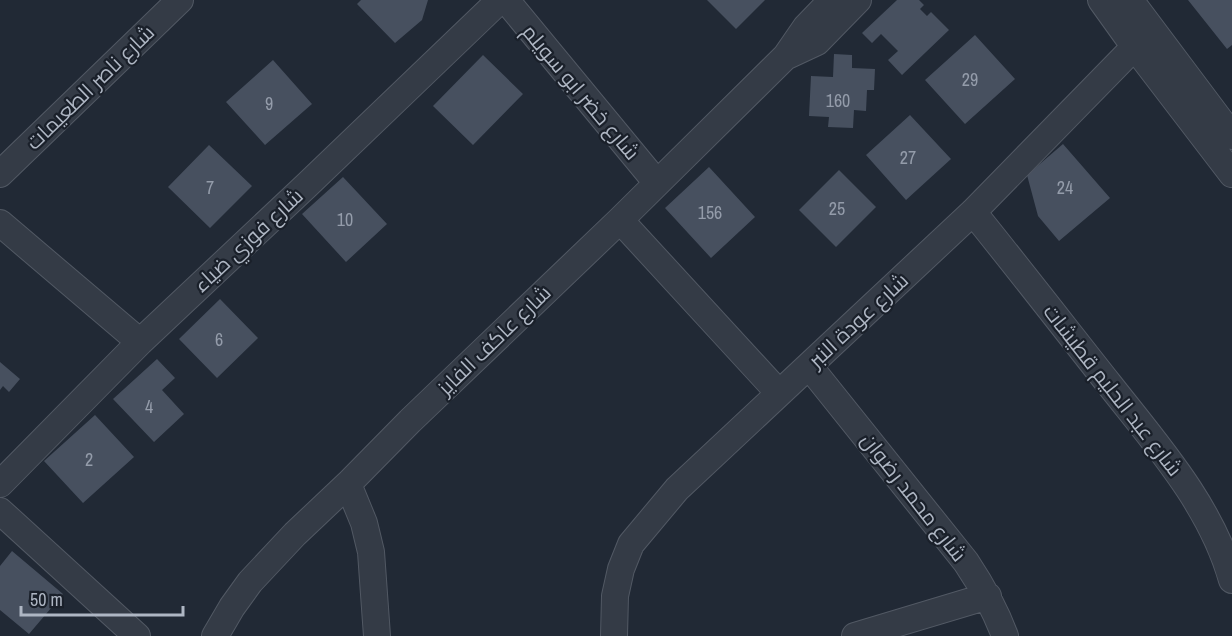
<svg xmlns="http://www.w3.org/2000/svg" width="1232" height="636" viewBox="0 0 1232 636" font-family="'Archivo Narrow',Cairo,sans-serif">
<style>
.building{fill:#47505f}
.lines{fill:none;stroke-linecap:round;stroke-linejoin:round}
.minor-casing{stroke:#525964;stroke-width:28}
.minor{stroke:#343b46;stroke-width:26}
.labels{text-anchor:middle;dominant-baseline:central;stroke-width:4.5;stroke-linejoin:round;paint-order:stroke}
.number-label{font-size:18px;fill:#949caa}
.street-label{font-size:21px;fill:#aeb6c3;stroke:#1a202a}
</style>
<rect width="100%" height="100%" fill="#212935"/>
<!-- building -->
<path class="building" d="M361 0H428L422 20 395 43 357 4Z
M707 0H765L736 29Z
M897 0H919L924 5 920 9 927 16 931 12 949 30 902 75 888 60 898 51 881 34 872 43 862 33Z
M1188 0H1232V45L1227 49Z
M975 35 1015 79 965 124 925 80Z
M834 54 852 55V68L875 69 874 90H867L866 111 854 110 853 128 828 127 829 117 809 116 811 76 833 77Z
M483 55 523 94 473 145 433 106Z
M273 60 312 104 265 145 226 102Z
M910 115 951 159 906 200 866 155Z
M1063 144 1110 198 1059 241 1038 216 1027 175Z
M209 145 252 186 210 228 168 187Z
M709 167 755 217 711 258 665 208Z
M839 170 876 207 836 247 799 210Z
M343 177 387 224 346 262 302 214Z
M220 299 258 338 217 378 179 339Z
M157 359 175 378 162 390 184 414 154 442 113 399Z
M0 362 20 379 9 392 3 386 0 390Z
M95 415 134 457 83 503 44 461Z
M12 551 63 594 29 634 0 610V566Z"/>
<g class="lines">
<!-- minor casing -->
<g class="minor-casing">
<path id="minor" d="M506 0 657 183
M1101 0 1134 46 1232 174
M1130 0 1232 136
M787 56 817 42 858 0
M0 174 180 0
M973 212C1019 269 1064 327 1109 384 1156 444 1211 505 1232 580
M620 220 779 393
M0 223 140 342
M809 366 966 562C982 586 995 609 1005 636
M0 484 140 342 307 185 500 0
M348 484 364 523 371 552 377 636
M0 511 137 636
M215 636 232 607 250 582 295 534 348 484 410 421 620 220 786 56 806 27 832 0
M614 636 615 596 621 569 631 544 677 489 973 212 1151 30
M855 636 988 596"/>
</g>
<!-- minor -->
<use href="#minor" class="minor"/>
</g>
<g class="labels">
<!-- number labels -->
<g class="number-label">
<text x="970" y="79">29</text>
<text x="838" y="100">160</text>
<text x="269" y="103">9</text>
<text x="908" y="157">27</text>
<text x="210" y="187">7</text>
<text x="1065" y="187">24</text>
<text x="837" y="208">25</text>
<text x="710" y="212">156</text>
<text x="345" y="219">10</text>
<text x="219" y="339">6</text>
<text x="149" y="406">4</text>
<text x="89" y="459">2</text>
</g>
<!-- street labels -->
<g class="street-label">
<text transform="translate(90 87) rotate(-44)">شارع ناصر الطعيمات</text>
<text transform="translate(581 92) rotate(50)">شارع خضر ابو سويلم</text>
<text transform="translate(248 240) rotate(-43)">شارع فوزي ضياء</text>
<text transform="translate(858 320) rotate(-43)">شارع عودة النبر</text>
<text transform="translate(494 340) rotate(-44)">شارع عاكف الفايز</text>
<text transform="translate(1113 390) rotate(52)">شارع عبد الحليم قطيشات</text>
<text transform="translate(914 497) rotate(52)">شارع محمد رضوان</text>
</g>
</g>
<!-- scale -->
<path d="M21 606v9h162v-9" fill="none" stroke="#aeb6c3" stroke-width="3"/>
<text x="30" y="606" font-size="18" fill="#aeb6c3" stroke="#1a202a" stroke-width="4.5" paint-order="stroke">50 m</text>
</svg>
